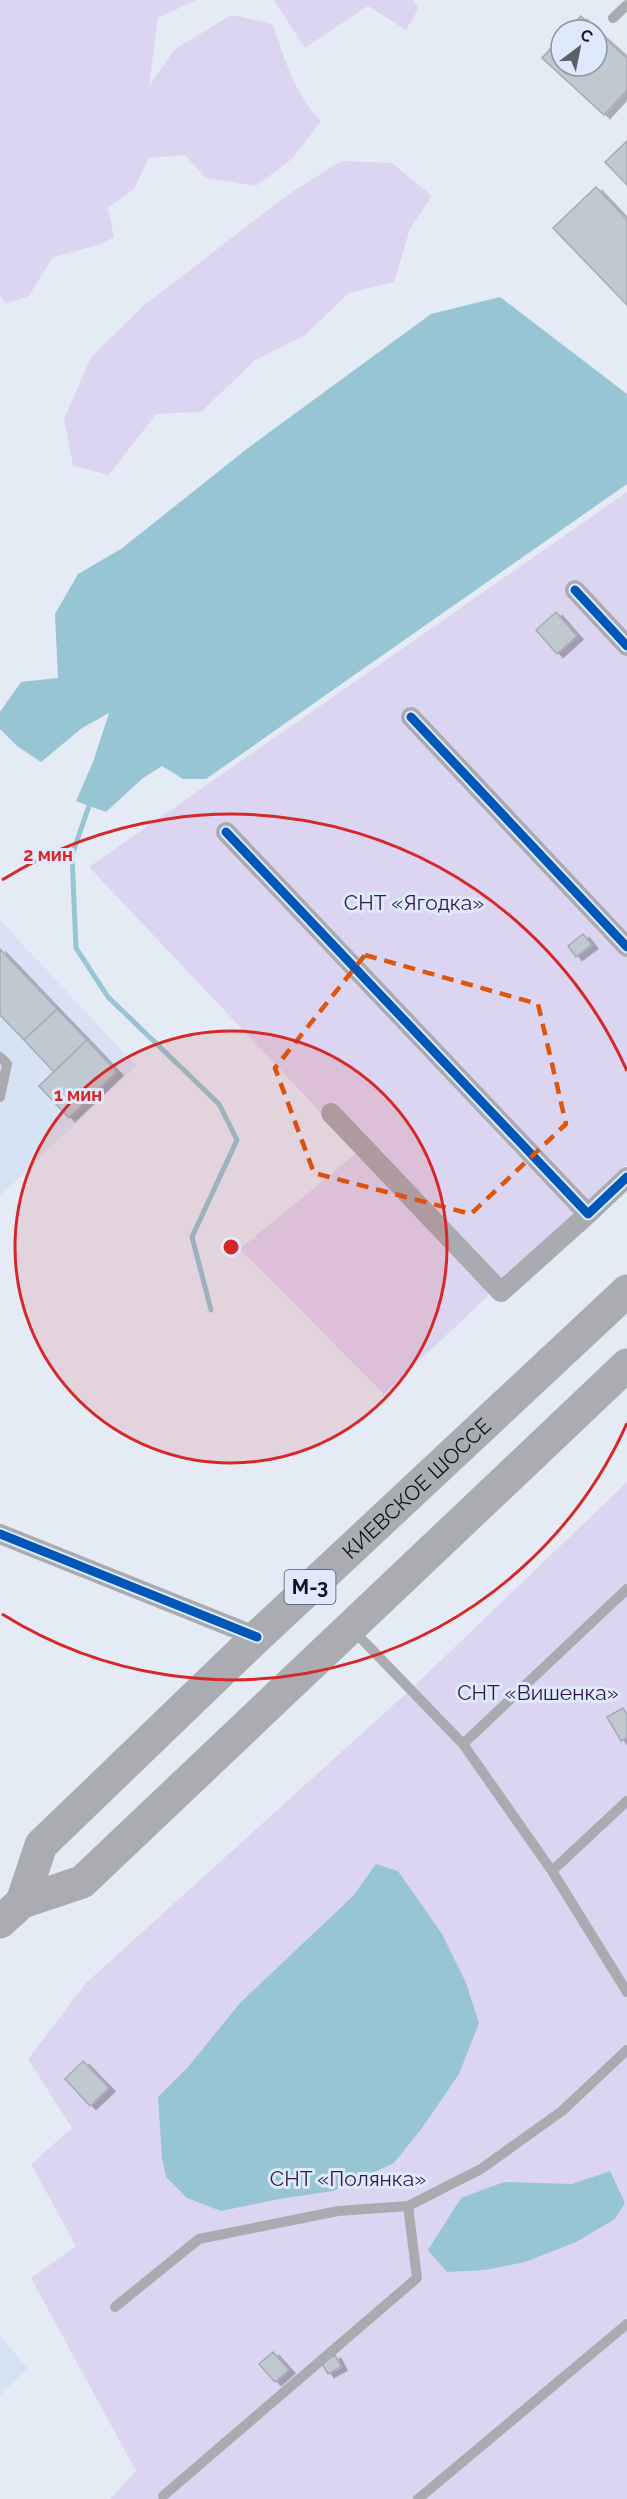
<svg xmlns="http://www.w3.org/2000/svg" width="627" height="2499" viewBox="0 0 627 2499" font-family="Raleway,sans-serif">
<style>
.built{fill:#d7e2f4}
.green{fill:#dcd5f1}
.water{fill:#97c5d3}
.lines{fill:none;stroke-linecap:round;stroke-linejoin:round}
.stream{stroke:#97c5d3;stroke-width:5}
.building{fill:#c1c8d0;stroke:#a4abb3;stroke-width:1.5;filter:url(#shadow)}
.service{stroke:#aaabb0;stroke-width:10}
.minor{stroke:#aaabb0;stroke-width:20}
.trunk{stroke:#aaacb2;stroke-width:33}
.cycleway-casing{stroke:#deeafc;stroke-width:13}
.cycleway{stroke:#0057b8;stroke-width:9}
.marked{fill:none;stroke:#dd560d;stroke-width:4.5;stroke-dasharray:12 8;stroke-linejoin:round}
.ring{fill:none;stroke:#d62828;stroke-width:3}
.labels{text-anchor:middle;dominant-baseline:central;stroke-width:6;stroke-linejoin:round;paint-order:stroke}
.shield{fill:#deeafc;stroke:#4d545f;stroke-width:1.5}
.shield-label{font-size:20px;font-weight:bold;fill:#0f141c}
.park-label{font-size:21px;fill:#351850;stroke:#deeafc}
.street-label{font-size:21px;fill:#0f141c;stroke:#deeafc}
.centre{fill:#d62828;stroke:#deeafc;stroke-width:3}
.ring-label{font-size:18px;text-anchor:middle;font-weight:bold;fill:#d62828;stroke:#deeafc;stroke-width:6;stroke-linejoin:round;paint-order:stroke}
</style>
<defs>
<filter id="shadow"><feDropShadow dx="6" dy="3.5" stdDeviation="0" flood-color="#0004"/></filter>
</defs>
<rect width="100%" height="100%" fill="#e5ebf5"/>
<!-- built -->
<path class="built" d="M0 920 136 1066 0 1196Z
M0 2335 28 2369 0 2395Z"/>
<!-- green -->
<path class="green" d="M0 0H196L158 18 149 86 175 49 231 15 273 24C284 58 295 95 321 121L292 159 256 186 206 178 185 155 149 158 134 189 108 208 114 237 99 245 53 257 29 296 6 304 0 295Z
M274 0H413L419 8 406 30 368 6 305 48Z
M341 161 392 163 432 196 410 229 394 282 349 293 305 335 254 361 201 412 156 414 109 475 73 466 64 419 91 357 143 306 289 194Z
M627 492V1165L384 1394 240 1249 358 1152 89 867Z
M627 1482V2499H110L136 2471 31 2278 76 2246 31 2164 72 2128 28 2059 86 1983 411 1689Z"/>
<!-- water -->
<path class="water" d="M500 297 627 394V484L206 779H183L162 766 143 778 106 812 76 801 93 762 109 713 82 728 41 762 17 746 0 729V712L21 682 58 678 55 614 78 574 121 549 248 448 431 314Z
M376 1864 398 1871 442 1934 466 1983 479 2023 459 2074 422 2128 394 2163 333 2191 279 2199 221 2211 187 2198 166 2177 162 2158 158 2097 188 2067 240 2003 353 1896Z
M610 2171 625 2203 615 2219 576 2242 525 2262 485 2270 447 2272 428 2250 461 2198 504 2182 572 2184Z"/>
<g class="lines">
<!-- stream -->
<path class="stream" d="M89 806 72 855 76 948 108 997 219 1104 237 1140 192 1237 211 1310"/>
</g>
<!-- building -->
<path class="building" d="M581 16 596 30H567Z
M597 31 627 58V90L604 115 542 58 561 37V66H597Z
M627 141V185L605 162Z
M596 187 627 220V305L553 228Z
M556 612 577 636 557 654 536 630Z
M583 934 592 945 576 957 568 946Z
M0 949 57 1009 24 1040 0 1015Z
M57 1009 87 1040 54 1072 24 1040Z
M87 1040 117 1072 69 1118 39 1086Z
M623 1708 627 1714V1737L621 1741 607 1717Z
M83 2061 109 2088 90 2106 65 2079Z
M273 2352 289 2370 275 2382 259 2364Z
M335 2355 341 2367 328 2374 321 2362Z"/>
<g class="lines">
<!-- service -->
<path class="service" d="M613 18 627 5
M0 1057 7 1064 0 1097
M353 1630 463 1744 552 1871 627 1992
M463 1744 627 1589
M552 1871 627 1801
M115 2307 199 2239 338 2211 408 2206 481 2169 562 2111 627 2050
M163 2496 417 2278 408 2206
M418 2499 627 2324"/>
<!-- minor -->
<path class="minor" d="M575 590 627 646
M411 717 627 947
M226 832 588 1214 627 1177
M331 1113 501 1292 588 1214
M0 1534 257 1637"/>
<!-- trunk -->
<g class="trunk">
<path id="s1" d="M22 1902 41 1845 257 1637 627 1291"/>
<path d="M0 1922 22 1902 82 1882 627 1365"/>
</g>
<!-- cycleway casing -->
<g class="cycleway-casing">
<path id="cycleway" d="M575 590 627 646
M411 717 627 947
M226 832 588 1214 627 1177
M0 1534 257 1637"/>
</g>
<!-- cycleway -->
<use href="#cycleway" class="cycleway"/>
</g>
<!-- marked area -->
<path class="marked" d="M365 955 538 1004 566 1124 471 1214 314 1173 275 1068Z"/>
<!-- distance rings -->
<circle cx="231" cy="1247" r="216" fill="#d62828" fill-opacity=".12"/>
<g class="ring">
<circle cx="231" cy="1247" r="216"/>
<path d="M627 1423A433 433 0 0 1 2 1614M2 880A433 433 0 0 1 627 1071"/>
</g>
<g class="labels">
<!-- shield labels -->
<rect class="shield" x="284.5" y="1570" width="51" height="34" rx="4.5"/>
<g class="shield-label">
<text x="310" y="1587">М-3</text>
</g>
<!-- park labels -->
<g class="park-label">
<text x="414" y="902">СНТ «Ягодка»</text>
<text x="538" y="1692">СНТ «Вишенка»</text>
<text x="348" y="2178">СНТ «Полянка»</text>
</g>
<!-- street labels -->
<g class="street-label">
<text stroke="none"><textPath href="#s1" startOffset="578">КИЕВСКОЕ ШОССЕ</textPath></text>
</g>
</g>
<circle cx="231" cy="1247" r="9" class="centre"/>
<g class="ring-label">
<text x="48" y="861">2 мин</text>
<text x="78" y="1101">1 мин</text>
</g>
<!-- north arrow -->
<g transform="translate(579 48) rotate(32)"><circle r="28" fill="#deeafc" stroke="#8b94a2" stroke-width="1.5"/>
<path d="M0-4.5L10 22L0 15L-10 22Z" fill="#5a5f68"/>
<text y="-9" font-size="16" font-weight="bold" text-anchor="middle" fill="#0f141c">С</text>
</g>
</svg>
